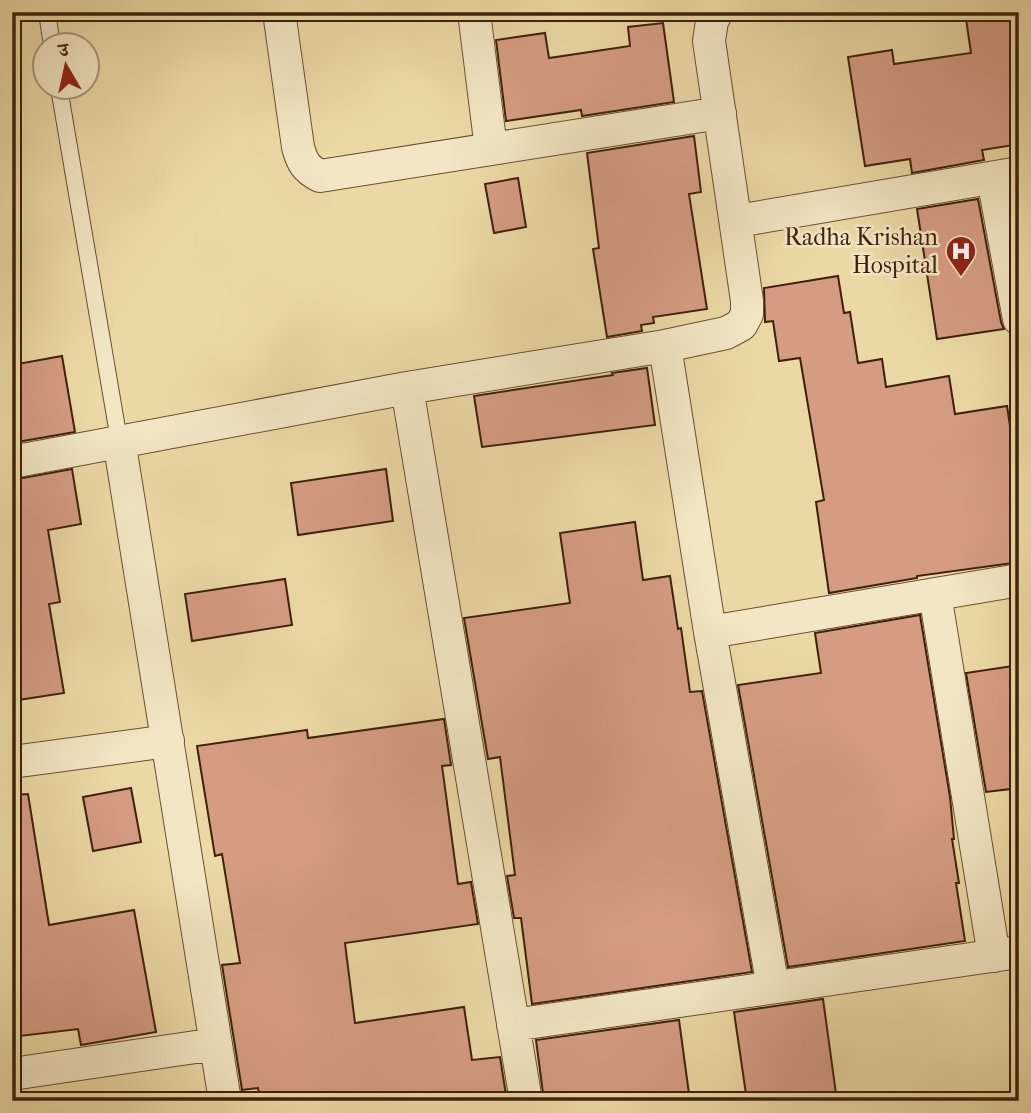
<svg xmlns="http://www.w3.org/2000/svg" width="1031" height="1113" viewBox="0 0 1031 1113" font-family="'IM FELL French Canon','Noto Serif Devanagari',serif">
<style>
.building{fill:#d59c83;stroke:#3f210b;stroke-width:2}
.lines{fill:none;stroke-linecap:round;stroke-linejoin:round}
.lane-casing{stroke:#6a4f32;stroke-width:18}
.street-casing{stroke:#6a4f32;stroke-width:34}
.lane{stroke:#f2e6c4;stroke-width:16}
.street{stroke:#f2e6c4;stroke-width:32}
.labels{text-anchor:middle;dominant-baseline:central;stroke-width:5;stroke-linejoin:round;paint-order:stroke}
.poi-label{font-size:24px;fill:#3f210b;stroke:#f2e6c4;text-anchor:end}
</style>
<rect width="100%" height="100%" fill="#ebd9a5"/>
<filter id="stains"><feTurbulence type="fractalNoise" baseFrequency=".00286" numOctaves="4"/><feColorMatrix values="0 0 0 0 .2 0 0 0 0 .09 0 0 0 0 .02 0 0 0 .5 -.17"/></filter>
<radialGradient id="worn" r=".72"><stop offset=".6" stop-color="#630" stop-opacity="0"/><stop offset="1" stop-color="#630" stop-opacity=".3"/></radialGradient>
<!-- building -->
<path class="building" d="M965 12H1019V144L982 150 984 160 912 173 910 159 865 166 848 57 892 50 894 64 971 53Z
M663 23 674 102 582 116 581 110 506 121 496 40 545 33 549 58 630 46 628 27Z
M694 136 701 192 689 194 707 309 653 317 654 323 641 325 642 331 607 337 593 249 599 248 587 153Z
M518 178 526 227 494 233 485 184Z
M978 199 1001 322 1004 329 937 339 917 209Z
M838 276 844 313 850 312 858 363 882 359 886 387 949 376 955 414 1007 406 1016 465H1019V562L917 576V578L829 593 816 502 824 500 800 358 779 361 773 321 765 322 764 288Z
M62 356 75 432 17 442 12 413V365Z
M647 368 655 425 482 447 474 396 613 375 612 373Z
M72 469 81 524 48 530 60 602 49 604 64 693 12 701V480Z
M386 469 393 521 298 535 291 483Z
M635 522 643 580 670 576 678 629 681 628 690 692 702 691 752 972 532 1004 521 918H514L507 876 515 875 500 757 488 759 464 618 570 603 560 533Z
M285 579 292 625 192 641 185 594Z
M920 615 950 797 954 839H952L959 883H956L965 941 788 967 738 685 821 673 815 633Z
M1019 665V788L986 792 966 673Z
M444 719 451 765 442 766 458 884 471 882 478 924 345 943 355 1023 464 1007 472 1060 500 1057 507 1101H260L258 1088 242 1090 222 965 240 963 222 854 215 856 197 746 307 730 308 738Z
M131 788 141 842 93 851 83 797Z
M28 794 49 925 134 910 156 1032 81 1045 78 1029 20 1036 12 975V795Z
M823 999 837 1101H747L734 1012Z
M679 1020 690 1101H544L536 1040Z"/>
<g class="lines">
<!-- lane casing -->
<g class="lane-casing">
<path id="lane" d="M47 12 52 46
M59 88 119 440"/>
</g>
<!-- street casing -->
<g class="street-casing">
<path id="street" d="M279 12 298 147C302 162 306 169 320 176L720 113
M474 12 491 149
M993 178 1019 319
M737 221 1019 173
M665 346 710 632 773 987
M407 388 526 1101
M119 440 225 1101
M12 462 407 388 665 346 726 333 741 325 747 314V301L709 41 712 21 717 12
M935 594 994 956
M710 632 1019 580
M12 762 168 741
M513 1025 1019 952
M12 1074 216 1044"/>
</g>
<!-- lane -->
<use href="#lane" class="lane"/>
<!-- street -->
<use href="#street" class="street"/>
</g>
<!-- icons -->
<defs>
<g id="hospital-pin" transform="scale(1.575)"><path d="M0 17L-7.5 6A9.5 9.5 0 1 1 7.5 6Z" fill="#8f2418" stroke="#f2e6c4"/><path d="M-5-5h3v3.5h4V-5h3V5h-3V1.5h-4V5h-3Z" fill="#fff"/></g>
</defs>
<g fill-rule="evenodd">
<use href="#hospital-pin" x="961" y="251"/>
</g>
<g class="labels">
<!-- poi labels -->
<g class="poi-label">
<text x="938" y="237">Radha Krishan<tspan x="938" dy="28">Hospital</tspan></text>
</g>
</g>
<!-- margin -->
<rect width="1031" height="1113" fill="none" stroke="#ebd9a5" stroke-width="42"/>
<rect x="14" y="14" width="1003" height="1085" fill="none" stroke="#3f210b" stroke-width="3.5"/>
<rect x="21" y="21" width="989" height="1071" fill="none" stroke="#3f210b" stroke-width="2"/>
<!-- north arrow -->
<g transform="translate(66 66) rotate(351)"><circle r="33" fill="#f2e6c4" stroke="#aa977a" stroke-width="2"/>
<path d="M0-5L12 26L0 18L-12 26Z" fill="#8f2418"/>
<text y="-10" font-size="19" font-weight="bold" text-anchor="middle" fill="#3f210b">उ</text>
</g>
<rect width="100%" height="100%" filter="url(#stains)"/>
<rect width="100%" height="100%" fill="url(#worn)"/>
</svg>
